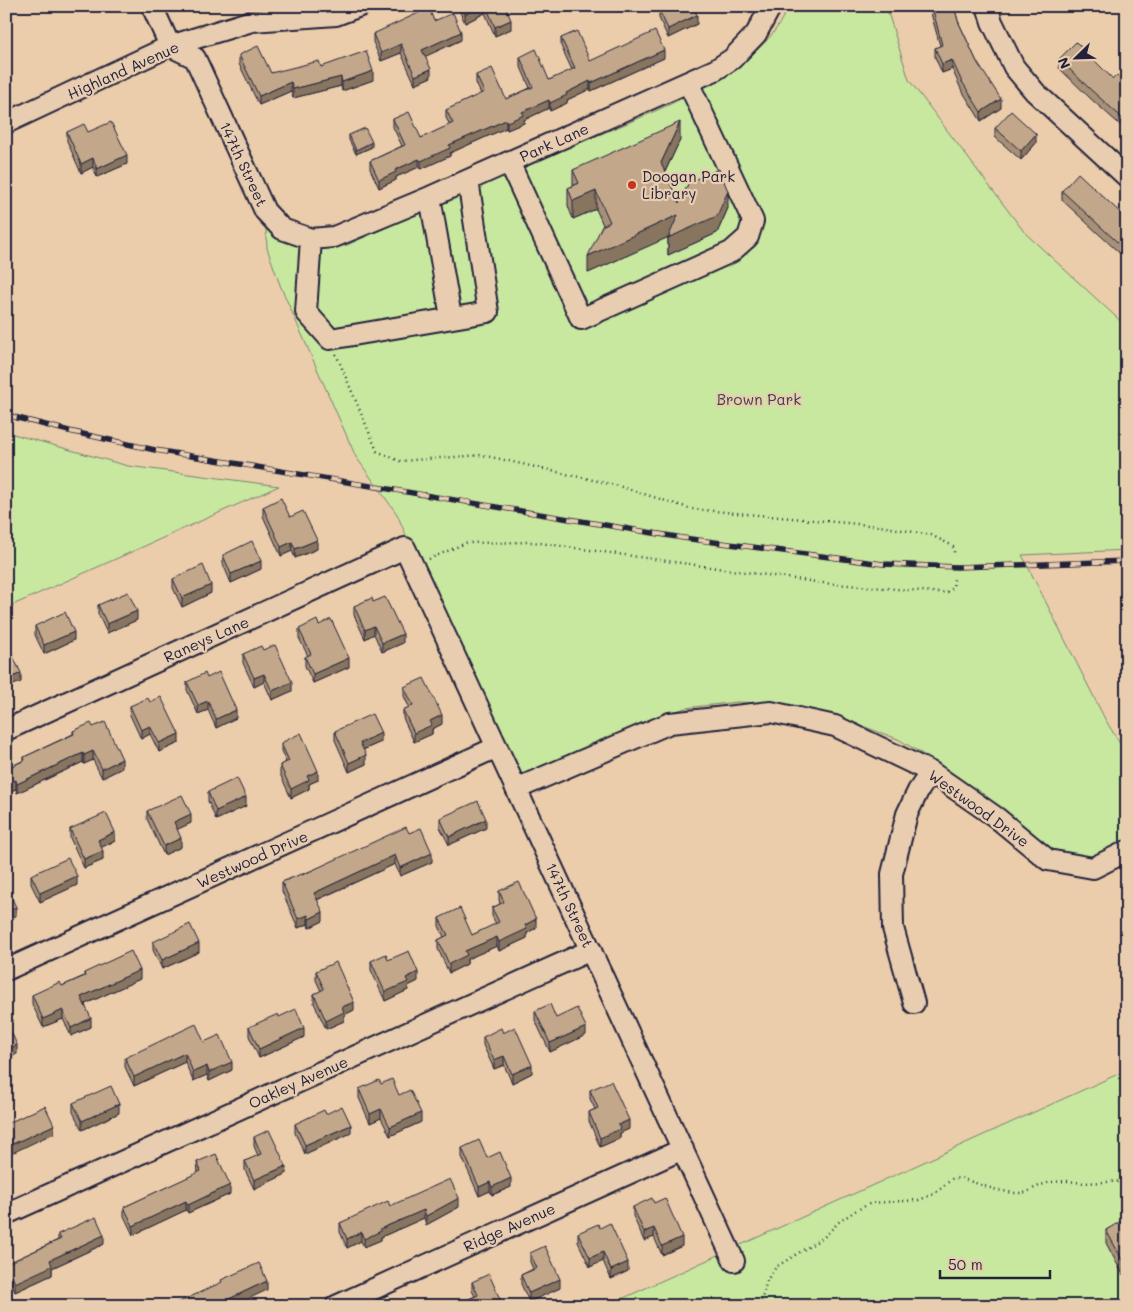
<svg xmlns="http://www.w3.org/2000/svg" width="1133" height="1312" viewBox="0 0 1133 1312" font-family="Mali,sans-serif">
<style>
.green{fill:#c8e79f;stroke:#75846d}
.lines{fill:none;stroke-linecap:round;stroke-linejoin:round}
.minor-casing{stroke:#22223b;stroke-width:24}
.path{stroke:#22223b;stroke-width:2.5;stroke-dasharray:1 4;stroke-linecap:butt}
.minor{stroke:#e9cdb0;stroke-width:20}
.rail-casing{stroke:#22223b;stroke-width:5.5}
.rail{stroke:#e9cdb0;stroke-width:4;stroke-dasharray:11;stroke-linecap:butt}
.wall{fill:#a79077;stroke:#22223b}
.shaded-wall{fill:#887561;stroke:#22223b}
.building{fill:#c2a78a;stroke:#22223b}
.poi-dot{fill:#c8321e;stroke:#e9cdb0;stroke-width:2}
.labels{text-anchor:middle;dominant-baseline:central;stroke-width:4.5;stroke-linejoin:round;paint-order:stroke}
.street-label{font-size:15px;fill:#22223b;stroke:#e9cdb0}
.poi-label{font-size:15px;fill:#22223b;stroke:#e9cdb0;text-anchor:start}
.park-label{font-size:15px;fill:#3b404a;stroke:#e9cdb0}
</style>
<rect width="100%" height="100%" fill="#ebcdab"/>
<filter id="ink" filterUnits="userSpaceOnUse"><feTurbulence type="fractalNoise" baseFrequency=".02" numOctaves="2"/><feDisplacementMap in="SourceGraphic" scale="10" xChannelSelector="R" yChannelSelector="G"/><feConvolveMatrix kernelMatrix="1 2 1 2 8 2 1 2 1" color-interpolation-filters="sRGB"/></filter>
<g filter="url(#ink)">
<!-- green -->
<path class="green" d="M787 6H886L909 80 1025 233 1127 327V550L1022 555 1106 721 1127 755V837L1123 842 1090 860 1051 853 939 764 898 739 832 715 791 706 763 703 737 702 685 708 637 725 527 776H520L411 547 397 514 356 457 280 285 267 248 266 228C289 250 318 253 347 245 397 223 446 200 496 178 531 163 566 149 601 134 654 112 771 67 787 6Z
M6 432 128 466 279 486 6 608Z
M1127 1070V1306H606Z"/>
<g class="lines">
<!-- minor casing -->
<g class="minor-casing">
<path id="minor" d="M152 6 170 46 195 58 265 211 282 229 311 239 334 237 430 197 715 70 732 59 756 34 771 6
M987 6 992 22 1014 67 1035 92 1127 177
M6 123 170 46 252 21 336 15 360 6
M509 162 581 319 731 252 748 237 753 221 688 82
M430 197 451 317
M311 239 306 312 330 339 488 312 468 180
M6 730 405 548 734 1261
M516 789 670 723 771 712 835 726 931 772 997 818 1048 860 1093 868 1127 851
M6 970 497 747
M914 1003 893 928 892 874 907 814 918 791 931 772
M6 1214 591 950
M336 1306 683 1149"/>
</g>
<!-- path -->
<path class="path" d="M336 354 377 451 400 461 482 455 615 485 692 509 880 526 931 535 951 545 954 548V555
M429 559 466 543 533 542 823 583 946 593 953 588 954 579
M760 1306 767 1280 776 1267 824 1237 839 1222 855 1211 871 1203 919 1200 934 1194 952 1179 960 1178 997 1190 1014 1193H1024L1041 1185 1051 1182 1067 1181 1084 1183 1127 1181"/>
<!-- minor -->
<use href="#minor" class="minor"/>
<!-- rail casing -->
<g class="rail-casing">
<path id="rail" d="M6 415 69 431 155 450 683 538 883 564 957 567 1127 561"/>
</g>
<!-- rail -->
<use href="#rail" class="rail"/>
</g>
<!-- wall -->
<path class="wall" d="M457 6H505L511 29 495 36 485 13 465 23Z
M929 6H954L958 21 977 62 1001 108 981 121 961 89 952 69 942 73 935 57V48L940 46Z
M659 10 697 24 668 38 659 18Z
M434 21 461 40 425 56 431 77 415 84 401 53 381 61 373 42V34Z
M561 38 590 61 664 58 591 91 590 89 567 100V103L550 111 549 108 524 120V123L507 130 506 128 450 153V156L421 169 419 167 396 177V180L379 188 370 169V161L402 146 393 127V119L421 138 450 125 446 118V110L481 94 476 83V75L506 99 530 88 520 65V57L549 80 572 70 561 46Z
M239 55 271 73 321 67 373 80 342 91 341 86 293 98 291 91 259 105 239 64Z
M1059 59 1127 84V131L1091 99 1059 68Z
M995 128 1036 143 1021 160 995 137Z
M67 132H88L127 164 97 177 93 167 81 173 67 141Z
M349 135 372 147 356 154 349 140Z
M680 140 665 172 679 203 728 208 717 233 668 255V237L588 273 603 225 596 209 573 219 568 206V188L573 186V170Z
M1062 191 1127 219V260L1062 200Z
M263 507 290 517 317 549 295 558 292 551 281 556 263 516Z
M223 555 261 569 231 583 223 564Z
M173 579 211 593 182 607 173 588Z
M373 602 403 643 382 652 374 634 365 639 354 615V606Z
M98 605 137 620 107 633 98 614Z
M319 625 349 667 313 683 305 666V657L308 656 299 638V629Z
M35 626 74 640 44 654 35 635Z
M263 650 292 691 272 700 264 682 254 687 243 663V654Z
M207 678 236 718 216 728 208 710 198 714 187 690V682Z
M404 687 442 724 432 729V734L414 742 403 718V710L409 707 404 696Z
M150 702 179 743 159 752 150 734 141 739 130 715V706Z
M93 727 122 768 102 778 93 760 84 764 83 762 17 793 16 789 6 793V769L24 760V757L73 734V731Z
M335 731 381 742 363 750 366 764 349 772 335 740Z
M281 743 318 780 309 784V789L291 798 280 774V765L286 762 281 751Z
M208 792 246 806 216 820 208 801Z
M147 811 191 823 177 829 181 847 164 855 147 819Z
M440 818 486 828 449 845 440 827Z
M70 829 115 841 101 847 103 860 84 868 70 838Z
M409 833 432 862 400 876 395 864 317 900 323 921 309 928 308 924 298 928 282 891V882Z
M31 875 77 885 40 902 31 884Z
M499 891 536 928 527 933V938L499 951 497 946 467 959V964L449 973 438 949V940L444 937 439 926V918L472 935 496 924 492 916V908L500 904 499 900Z
M153 942 199 952 162 969 153 950Z
M388 960 418 981 408 986V990L385 1001 371 970V961Z
M316 971 354 1010 344 1015V1021L326 1029 314 1003V994L321 991 316 980Z
M84 973 140 979 85 1004 91 1027 71 1036 63 1019 43 1027 32 1004V995L62 986 84 976Z
M535 1011 556 1018 586 1035 550 1052 535 1020Z
M249 1027 304 1037 259 1058 249 1036Z
M503 1033 532 1073 512 1083 504 1065 494 1069 483 1045V1037Z
M204 1042 232 1070 209 1081 207 1075 193 1081 185 1062 134 1086 125 1067V1058Z
M359 1089 399 1095 421 1122 390 1136 381 1118 370 1123 359 1098Z
M590 1090 629 1129 620 1133V1138L600 1147 589 1121V1112L595 1109 590 1099Z
M73 1103 119 1113 82 1130 73 1112Z
M326 1114 351 1133 305 1154 295 1133V1124Z
M254 1137 286 1174 254 1189 245 1170V1161L258 1156 254 1146Z
M462 1148 487 1158 511 1187 492 1195 490 1191 479 1196 462 1157Z
M197 1162 230 1194 188 1213 186 1210 133 1235 124 1216V1207L198 1173Z
M654 1203 682 1246 662 1255 654 1237 644 1241 633 1216V1207Z
M390 1206 459 1207 426 1225 424 1218 381 1237V1240L364 1247 361 1241 347 1248 340 1232V1223Z
M1127 1218 1123 1275 1106 1243V1230Z
M600 1228 628 1271 611 1279 603 1261 590 1267 578 1242V1233Z
M58 1234 104 1244 52 1268V1275L15 1292 12 1285 6 1287V1264L58 1240Z
M530 1253 560 1288 529 1302 521 1284V1275L533 1269 530 1262Z
M472 1282 503 1306H458V1304L475 1296 472 1291Z"/>
<!-- shaded-wall -->
<path class="shaded-wall" d="M189 6H197L189 10Z
M482 6H485V13L465 23V14Z
M697 15V24L668 38V29Z
M511 20V29L495 36V27Z
M461 32V40L422 58V50Z
M401 44V53L381 61V53Z
M664 50V58L591 91V83Z
M952 60V69L942 73V64Z
M431 69V77L415 84V76Z
M373 71V80L342 91V82Z
M341 77V86L293 98V89Z
M590 81V89L567 100V103L550 111V103L566 93Z
M291 82V91L259 105V96Z
M1001 99V108L981 121V112Z
M549 100V108L524 120V123L507 130V122L522 112Z
M506 120V128L450 153V156L421 169V161L449 145Z
M680 122V140L661 180V163Z
M1036 134V143L1021 160V151Z
M372 142V147L356 154V150Z
M127 155V164L97 177V169Z
M93 158V167L81 173V164Z
M419 159V167L396 177V180L379 188V180L395 170Z
M596 191V209L573 219V201Z
M728 191V208L717 233 668 255V238Z
M678 215V233L588 273V256Z
M317 540V549L295 558V549Z
M292 542V551L281 556V547Z
M261 561V569L231 583V574Z
M211 585V593L182 607V598Z
M137 611V620L107 633V624Z
M374 626V634L365 639V630Z
M74 632V640L44 654V645Z
M403 634V643L382 652V643Z
M349 658V667L313 683V674Z
M21 673V682L6 688V680Z
M264 674V682L254 687V678Z
M292 682V691L272 700V691Z
M208 701V710L198 714V705Z
M236 710V718L216 728V719Z
M442 715V724L432 729V734L414 742V733L430 721Z
M150 726V734L141 739V730Z
M381 733V742L360 751V743Z
M179 734V743L159 752V743Z
M93 751V760L84 764V755Z
M83 753V762L17 793V784Z
M366 755V764L349 772V763Z
M122 759V768L102 778V769Z
M318 771V780L309 784V789L291 798V789L307 776Z
M16 780V789L6 793V784Z
M246 797V806L216 820V811Z
M191 814V823L174 831V822Z
M486 819V828L449 845V837Z
M115 832V841L98 849V840Z
M181 838V847L164 855V846Z
M103 851V860L84 868V859Z
M432 853V862L400 876V868Z
M395 855V864L314 901V893Z
M77 876V885L40 902V893Z
M16 907V916L6 921V912Z
M323 912V921L309 928V919Z
M308 915V924L298 928V919Z
M536 919V928L527 933V938L499 951V942L525 925Z
M497 937V946L467 959V964L449 973V964L465 951Z
M199 943V952L162 969V960Z
M140 970V979L81 1006V997Z
M418 972V981L408 986V990L385 1001V992L406 978Z
M354 1002V1010L344 1015V1021L326 1029V1021L342 1007Z
M63 1010V1019L43 1027V1019Z
M91 1018V1027L71 1036V1028Z
M586 1027V1035L550 1052V1043Z
M304 1028V1037L259 1058V1049Z
M17 1045V1054L6 1059V1050Z
M185 1053V1062L134 1086V1077Z
M504 1056V1065L494 1069V1060Z
M232 1062V1070L209 1081V1072Z
M532 1065V1073L512 1083V1074Z
M207 1066V1075L193 1081V1072Z
M119 1104V1113L82 1130V1121Z
M381 1109V1118L370 1123V1114Z
M421 1113V1122L390 1136V1127Z
M629 1120V1129L620 1133V1138L600 1147V1138L618 1125Z
M54 1125V1133L6 1156V1147Z
M351 1125V1133L305 1154V1145Z
M286 1166V1174L254 1189V1180Z
M511 1178V1187L492 1195V1187Z
M490 1182V1191L479 1196V1187Z
M230 1185V1194L188 1213V1205Z
M459 1198V1207L426 1225V1216Z
M186 1201V1210L133 1235V1226Z
M424 1210V1218L381 1237V1240L364 1247V1239L380 1229Z
M654 1228V1237L644 1241V1232Z
M361 1232V1241L347 1248V1239Z
M104 1235V1244L52 1268V1275L15 1292V1283L50 1260Z
M682 1237V1246L662 1255V1246Z
M603 1252V1261L590 1267V1258Z
M1127 1259V1273L1123 1275V1261Z
M628 1262V1271L611 1279V1270Z
M12 1276V1285L6 1287V1278Z
M560 1279V1288L529 1302V1293Z
M267 1281V1290L233 1306H214Z"/>
<!-- building -->
<path class="building" d="M461 6H482L465 14Z
M486 6H505L511 20 495 27Z
M666 6H693L697 15 668 29 659 10Z
M932 6H954L958 21 977 62 1001 99 981 112 961 80 952 60 942 64 935 48 942 45Z
M429 8 434 21 453 13 461 32 422 50 431 69 415 76 401 44 381 53 373 34Z
M577 31 590 61 655 31 664 50 591 83 590 81 566 93 567 95 550 103 549 100 522 112 524 115 507 122 506 120 449 145 450 148 421 161 419 159 395 170 396 172 379 180 370 161 405 145 393 119 409 112 421 138 453 123 446 110 484 92 476 75 492 68 506 99 533 87 520 57 536 49 549 80 575 68 561 38Z
M1076 42 1113 79 1117 75 1127 84V122L1091 90 1059 59Z
M258 46 271 73 319 61 321 67 366 51 373 71 342 82 341 77 293 89 291 82 259 96 239 55Z
M1011 111 1036 134 1021 151 995 128Z
M111 122 127 155 97 169 93 158 81 164 67 132 84 124 88 132Z
M680 122 661 163 679 203 689 182 719 169 728 191 717 216 668 238 678 215 588 256 602 226 610 222 596 191 573 201 568 188 579 183 573 170Z
M365 128 372 142 356 150 349 135Z
M1078 173 1127 219V251L1062 191Z
M281 498 290 517 303 511 317 540 295 549 292 542 281 547 263 507Z
M252 541 261 561 231 574 223 555Z
M203 565 211 585 182 598 173 579Z
M128 592 137 611 107 624 98 605Z
M385 597 403 634 382 643 374 626 365 630 354 606 372 598 373 602Z
M65 612 74 632 44 645 35 626Z
M331 619 349 658 313 674 305 657 311 654 299 629 317 620 319 625Z
M275 645 292 682 272 691 264 674 254 678 243 654 261 646 263 650Z
M9 648 21 673 6 680V650Z
M219 672 236 710 216 719 208 701 198 705 187 682 205 673 207 678Z
M424 678 442 715 430 721 432 725 414 733 403 710 413 705 404 687Z
M161 697 179 734 159 743 150 726 141 730 130 706 148 698 150 702Z
M372 714 381 733 360 743 366 755 349 763 335 731Z
M105 722 122 759 102 769 93 751 84 755 83 753 17 784 16 780 6 784V769L25 760 24 757 74 734 73 731 91 723 93 727Z
M301 733 318 771 307 776 309 780 291 789 280 765 289 761 281 743Z
M237 778 246 797 216 811 208 792Z
M182 795 191 814 174 822 181 838 164 846 147 811Z
M478 801 486 819 449 837 440 818Z
M106 813 115 832 98 840 103 851 84 859 70 829Z
M406 827 409 833 421 828 432 853 400 868 395 855 314 893 323 912 309 919 308 915 298 919 282 882 301 874 302 875Z
M68 858 77 876 40 893 31 875Z
M519 882 536 919 525 925 527 929 499 942 497 937 465 951 467 955 449 964 438 940 448 935 439 918 460 908 472 935 499 922 492 908 504 902 499 891Z
M6 886 16 907 6 912Z
M190 924 199 943 162 960 153 942Z
M131 951 140 970 81 997 91 1018 71 1028 63 1010 43 1019 32 995 60 982 62 986 85 976 84 973Z
M409 951 418 972 406 978 408 982 385 992 371 961 386 954 388 960Z
M336 962 354 1002 342 1007 344 1012 326 1021 314 994 324 989 316 971Z
M550 1004 556 1018 577 1008 586 1027 550 1043 535 1011Z
M296 1009 304 1028 259 1049 249 1027 278 1014 279 1017Z
M196 1024 204 1042 220 1035 232 1062 209 1072 207 1066 193 1072 185 1053 134 1077 125 1058Z
M9 1027 17 1045 6 1050V1028Z
M515 1027 532 1065 512 1074 504 1056 494 1060 483 1037 501 1028 503 1033Z
M392 1079 399 1095 410 1090 421 1113 390 1127 381 1109 370 1114 359 1089 379 1080 381 1084Z
M611 1081 629 1120 618 1125 620 1129 600 1138 589 1112 598 1108 590 1090Z
M111 1086 119 1104 82 1121 73 1103Z
M45 1106 54 1125 6 1147V1124Z
M342 1106 351 1125 305 1145 295 1124 324 1110 326 1114Z
M269 1130 286 1166 254 1180 245 1161 261 1154 254 1137Z
M479 1140 487 1158 500 1152 511 1178 492 1187 490 1182 479 1187 462 1148Z
M216 1154 230 1185 188 1205 186 1201 133 1226 124 1207 201 1171 197 1162Z
M450 1179 459 1198 426 1216 424 1210 380 1229 381 1231 364 1239 361 1232 347 1239 340 1223 388 1201 390 1206Z
M652 1198 654 1203 665 1198 682 1237 662 1246 654 1228 644 1232 633 1207Z
M96 1217 104 1235 50 1260 52 1266 15 1283 12 1276 6 1278V1264L61 1239 58 1234Z
M1127 1218V1259L1123 1261 1106 1230Z
M610 1223 628 1262 611 1270 603 1252 590 1258 578 1233 598 1224 600 1228Z
M545 1246 560 1279 529 1293 521 1275 537 1268 530 1253Z
M259 1263 267 1281 214 1306H171L222 1282 221 1280Z
M489 1274 503 1306H458V1304L478 1295 472 1282Z"/>
</g>
<!-- markers -->
<circle class="poi-dot" cx="632" cy="185" r="5"/>
<g class="labels">
<!-- street labels -->
<g class="street-label">
<text transform="translate(123 70) rotate(-24)">Highland Avenue</text>
<text transform="translate(554 142) rotate(-24)">Park Lane</text>
<text transform="translate(244 164) rotate(65)">147th Street</text>
<text transform="translate(206 639) rotate(-24)">Raneys Lane</text>
<text transform="translate(979 808) rotate(36)">Westwood Drive</text>
<text transform="translate(252 859) rotate(-24)">Westwood Drive</text>
<text transform="translate(570 905) rotate(65)">147th Street</text>
<text transform="translate(298 1082) rotate(-24)">Oakley Avenue</text>
<text transform="translate(509 1227) rotate(-24)">Ridge Avenue</text>
</g>
<!-- poi labels -->
<g class="poi-label">
<text x="642" y="176">Doogan Park<tspan x="642" dy="17">Library</tspan></text>
</g>
<!-- park labels -->
<g class="park-label">
<text x="759" y="399">Brown Park</text>
</g>
</g>
<!-- margin -->
<rect width="1133" height="1312" fill="none" stroke="#e9cdb0" stroke-width="25"/>
<rect x="12" y="12" width="1108" height="1287" fill="none" stroke="#22223b" stroke-width="2" filter="url(#ink)"/>
<!-- north arrow -->
<g transform="translate(1076 58) rotate(247)" stroke="#e9cdb0" stroke-width="4" paint-order="stroke">
<path d="M0-4L9 19L0 12L-9 19Z" fill="#22223b"/>
<text y="-8" font-size="14" font-weight="bold" text-anchor="middle" fill="#22223b">N</text>
</g>
<!-- scale -->
<path d="M940 1270v8h110v-8" fill="none" stroke="#22223b" stroke-width="2.5"/>
<text x="948" y="1270" font-size="15" fill="#22223b" stroke="#e9cdb0" stroke-width="4" paint-order="stroke">50 m</text>
</svg>
